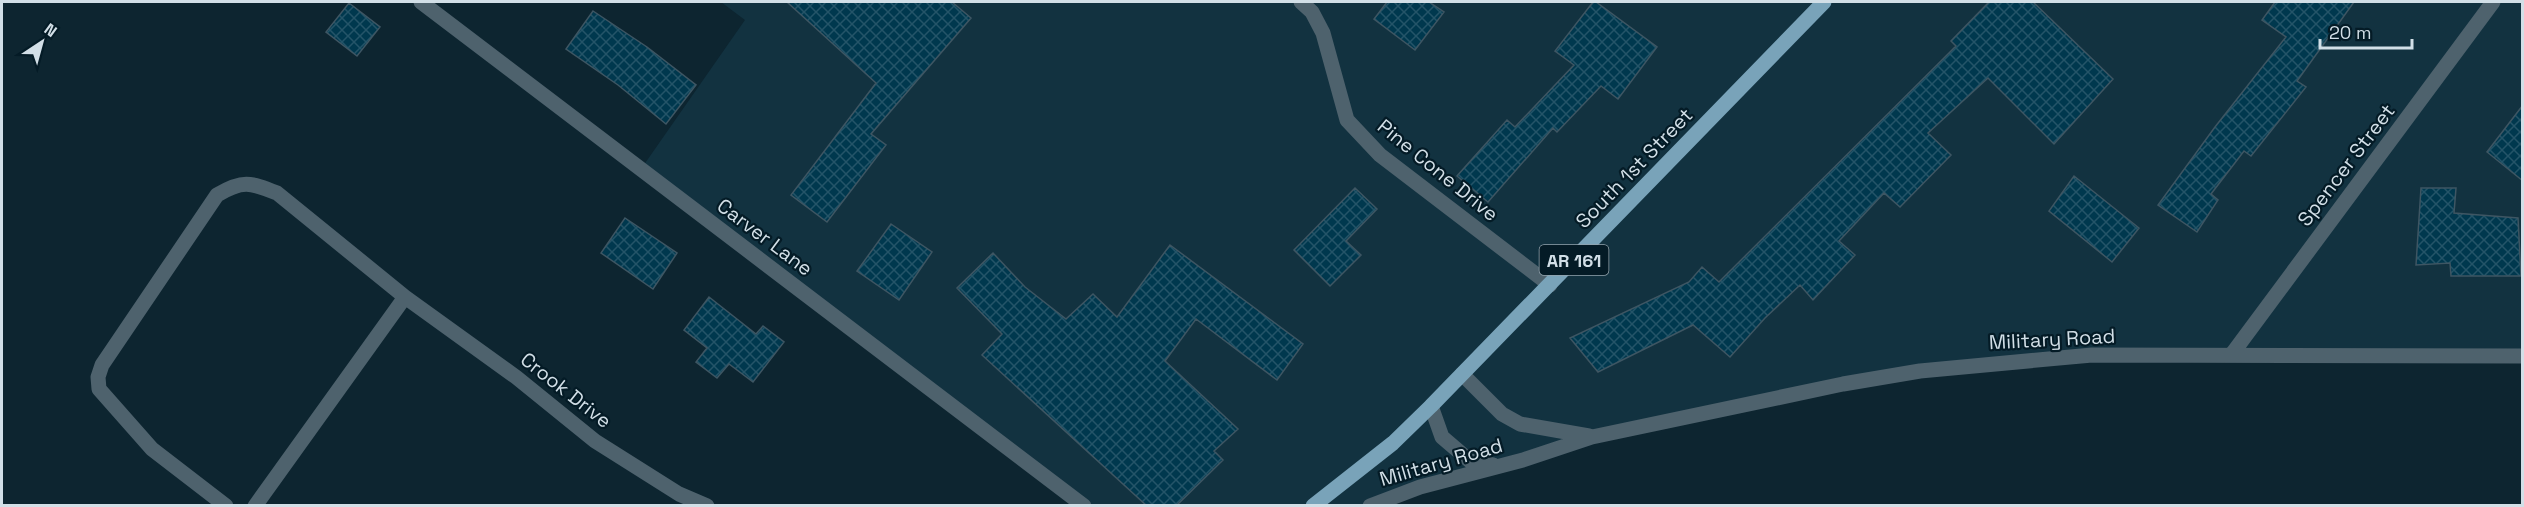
<svg xmlns="http://www.w3.org/2000/svg" width="2524" height="507" viewBox="0 0 2524 507" font-family="'Space Grotesk',sans-serif">
<style>
.built{fill:#123240}
.building{fill:url(#building-cross-hatch);stroke:#3e5663;stroke-width:1.5}
.lines{fill:none;stroke-linecap:round;stroke-linejoin:round}
.minor{stroke:#4e626d;stroke-width:15}
.major{stroke:#79a3b9;stroke-width:15}
.labels{text-anchor:middle;dominant-baseline:central;stroke-width:4.5;stroke-linejoin:round;paint-order:stroke}
.shield{fill:#041b26;stroke:#94a4ad;stroke-width:1.5}
.shield-label{font-size:18px;font-weight:bold;fill:#d2dfe7}
.street-label{font-size:20px;fill:#d2dfe7;stroke:#041b26}
</style>
<defs>
<pattern id="building-cross-hatch" width="8" height="8" patternUnits="userSpaceOnUse" patternTransform="scale(1.5)"><rect width="8" height="8" fill="#00384e"/><path d="M0 0l8 8M0 8l8-8" fill="none" stroke="#245468"/></pattern>
</defs>
<rect width="100%" height="100%" fill="#0d2530"/>
<!-- built -->
<path class="built" d="M721 2H2522V357L2008 361 1592 437 1370 505H1084L641 169 745 20Z"/>
<!-- building -->
<path class="building" d="M787 2H952L971 18 871 134 886 145 827 222 791 195 876 83Z
M1387 2H1429L1444 12 1415 50 1374 19Z
M1593 2H1596L1657 47 1618 99 1601 86 1557 132 1553 128 1488 202 1457 176 1507 120 1515 127 1574 65 1555 51Z
M1989 2H2033L2113 79 2054 144 1988 78 1928 133 1951 155 1900 207 1884 193 1839 241 1855 255 1813 300 1800 285 1765 318 1730 357 1693 325 1598 372 1570 338 1689 282 1702 267 1719 282 1956 46 1951 41Z
M2275 2H2354L2297 81 2306 87 2251 156 2244 151 2211 194 2218 200 2197 232 2158 205 2215 127 2286 37 2262 20Z
M349 3 380 27 357 56 326 32Z
M593 11 647 47 696 85 666 124 618 85 566 49Z
M2523 105V181L2487 152Z
M2074 176 2139 228 2112 262 2049 211Z
M1355 188 1377 209 1346 241 1361 255 1330 286 1294 250Z
M2421 188H2456L2454 213 2518 218 2521 276H2451L2450 263 2416 265Z
M625 218 677 253 653 289 601 253Z
M891 224 932 252 899 300 857 271Z
M1170 245 1303 344 1277 380 1196 319 1165 361 1238 429 1214 451 1223 460 1176 506H1147L982 355 1002 334 957 288 993 253 1025 287 1066 319 1093 294 1117 317Z
M709 297 756 334 763 326 784 342 753 382 729 364 717 378 696 362 707 348 684 330Z"/>
<g class="lines">
<!-- minor -->
<path class="minor" d="M421 2 1084 506
M1301 2 1312 12 1323 33 1347 120 1380 155 1550 285
M2232 354 2493 2
M1462 374 1502 414 1520 424 1589 436
M1431 406 1442 437 1470 461 1493 465
M226 506 152 449 99 389 98 377 102 365 217 195C242 180 250 182 277 193L405 297 516 377 595 441 679 494 707 506
M255 506 405 297
M1370 506 1420 487 1523 460 1592 437 1843 384 1920 371 2092 355 2522 356"/>
<!-- major -->
<path class="major" d="M1313 506 1393 443 1431 406 1824 2"/>
</g>
<g class="labels">
<!-- shield labels -->
<rect class="shield" x="1539.5" y="245" width="69" height="30" rx="4.5"/>
<g class="shield-label">
<text x="1574" y="260">AR 161</text>
</g>
<!-- street labels -->
<g class="street-label">
<text transform="translate(2346 165) rotate(-53)">Spencer Street</text>
<text transform="translate(1634 168) rotate(-46)">South 1st Street</text>
<text transform="translate(1438 170) rotate(39)">Pine Cone Drive</text>
<text transform="translate(765 237) rotate(37)">Carver Lane</text>
<text transform="translate(2052 339) rotate(-3)">Military Road</text>
<text transform="translate(566 390) rotate(38)">Crook Drive</text>
<text transform="translate(1441 462) rotate(-16)">Military Road</text>
</g>
</g>
<!-- border -->
<rect width="2524" height="507" fill="none" stroke="#d2dfe7" stroke-width="6"/>
<!-- north arrow -->
<g transform="translate(42 42) rotate(36)" stroke="#041b26" stroke-width="4.5" paint-order="stroke">
<path d="M0-4.5L10 22L0 15L-10 22Z" fill="#d2dfe7"/>
<text y="-9" font-size="16" font-weight="bold" text-anchor="middle" fill="#d2dfe7">N</text>
</g>
<!-- scale -->
<path d="M2320 39v9h92v-9" fill="none" stroke="#d2dfe7" stroke-width="3"/>
<text x="2329" y="39" font-size="18" fill="#d2dfe7" stroke="#041b26" stroke-width="4.5" paint-order="stroke">20 m</text>
</svg>
